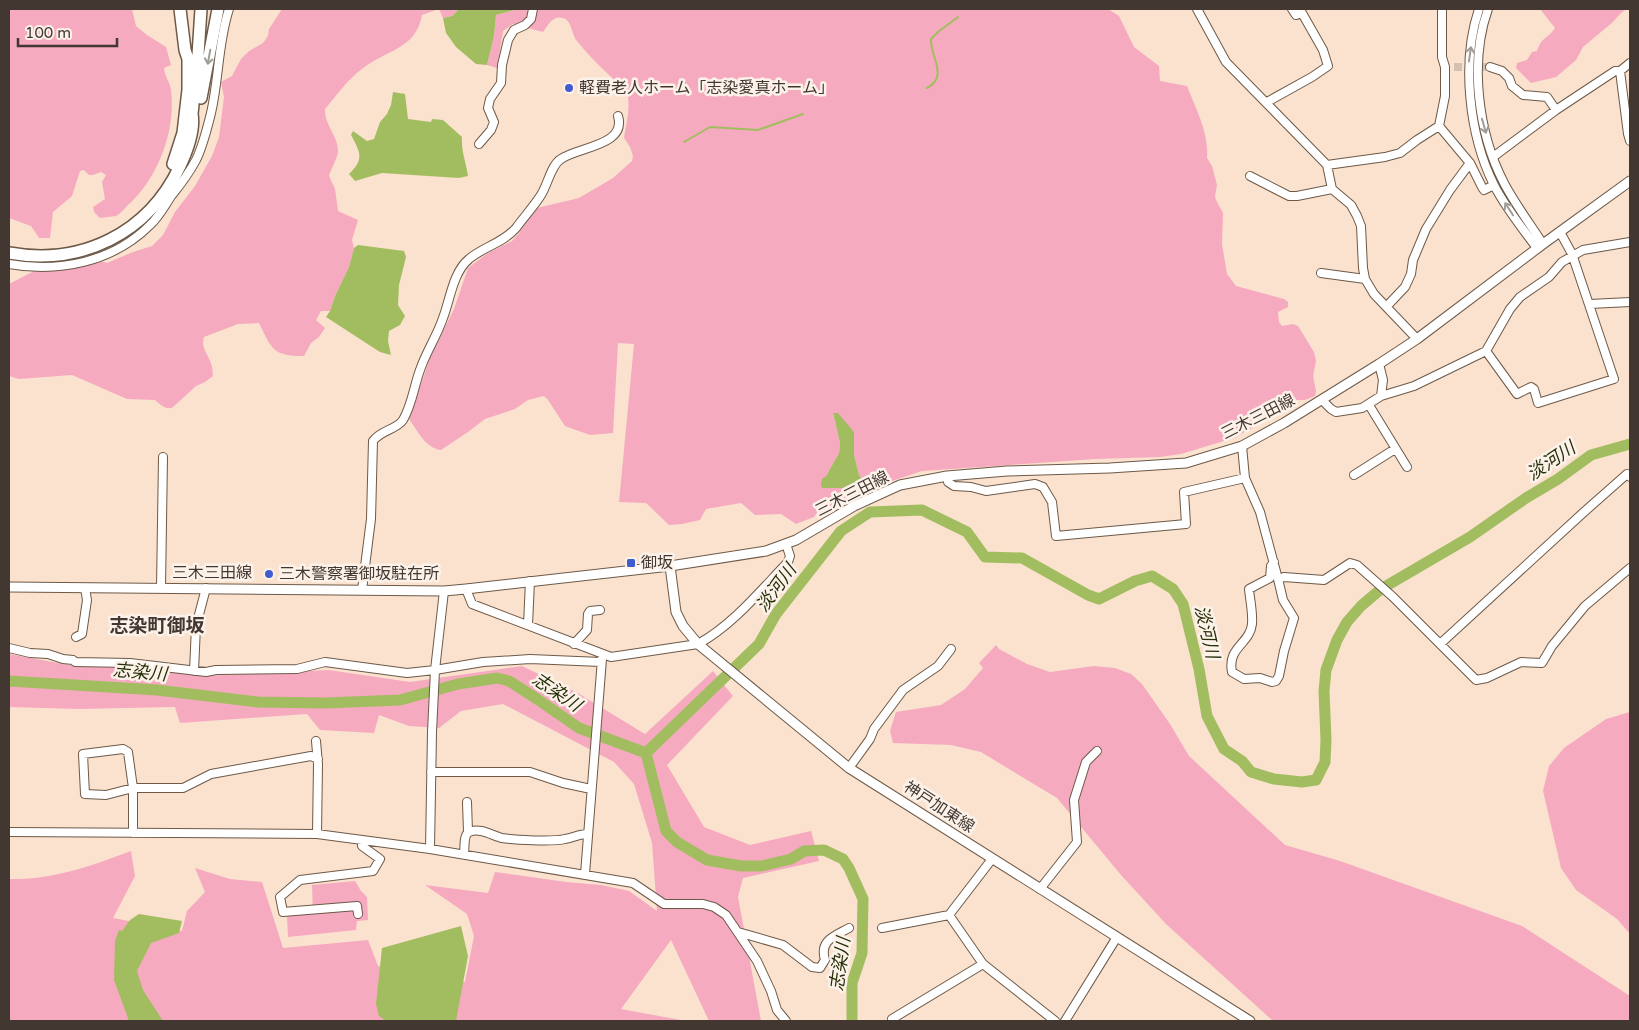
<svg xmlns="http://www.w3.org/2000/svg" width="1639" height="1030" viewBox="0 0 1639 1030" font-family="'Varela Round','Noto Sans JP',sans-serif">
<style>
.green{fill:#f6aac0;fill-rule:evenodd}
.water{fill:#a2bd60}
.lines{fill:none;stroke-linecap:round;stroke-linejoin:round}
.stream{stroke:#a2bd60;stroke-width:2}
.river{stroke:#a2bd60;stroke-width:11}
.minor-tunnel{stroke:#d5c0af;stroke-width:8;stroke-dasharray:8 4;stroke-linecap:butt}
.minor-casing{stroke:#6d5948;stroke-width:10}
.major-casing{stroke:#6d5948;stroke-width:11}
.highway-casing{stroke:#6d5948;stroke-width:14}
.minor{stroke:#fff;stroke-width:8}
.major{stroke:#fff;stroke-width:9}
.highway{stroke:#fff;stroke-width:11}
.oneway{stroke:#a09c98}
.poi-dot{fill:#415ccf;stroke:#fcf2ea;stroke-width:2}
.labels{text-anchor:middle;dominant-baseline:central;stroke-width:5;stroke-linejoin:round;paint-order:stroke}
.poi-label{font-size:16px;fill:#423831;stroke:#fcf2ea;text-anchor:start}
.street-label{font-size:16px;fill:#423831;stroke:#fcf2ea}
.water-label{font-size:18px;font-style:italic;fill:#263008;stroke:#fcf2ea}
.quarter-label{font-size:19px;font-weight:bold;fill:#423831;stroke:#fcf2ea}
</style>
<rect width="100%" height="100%" fill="#fae2ce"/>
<!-- green -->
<path class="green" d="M9 9H132L136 26 147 35 166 47 171 65 164 68C165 78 170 82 171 90 176 131 158 178 128 205 124 209 120 214 116 216 111 217 105 217 100 218L94 212 93 207 105 199 102 182 106 175 101 172 93 175H89L84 170 80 171 72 196 53 212 50 238H39L31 226 9 218Z
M282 9H459L452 16 443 18 439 9 422 15C416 50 385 50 362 69 348 79 336 96 325 109 324 125 339 137 338 152 337 159 331 169 329 176L335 189 338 211 358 220 352 240 354 248 349 267 335 296 330 311H321L316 320 325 328 319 337 311 343 304 356C272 356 272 349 259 323L238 324 204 337C200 348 210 356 212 367 213 370 212 373 213 376L205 382 196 386 172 408C164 409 161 405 155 400L127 399 72 375 19 379 9 376V284L36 270 101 261 107 263 133 252 152 246 163 235 175 212 195 186 212 156 219 137 224 97 221 82 232 76 241 59 249 51 263 43 268 36 269 29Z
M519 9H1108L1119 16 1134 47 1159 66 1160 81 1187 86C1196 109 1209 133 1207 158L1212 166 1217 185 1215 196 1216 200 1223 213 1222 244 1227 274 1236 286 1284 299 1288 302V307L1278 312 1279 322 1282 326 1293 324 1298 326 1314 352 1316 361 1313 376 1316 391 1315 396 1305 400H1294L1272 417 1234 438 1181 454 1160 457 1096 459 922 471 889 482 850 498 834 509 821 507 814 517 796 524 781 514 755 515 741 503 706 509 700 520 682 524 669 525 646 503 619 502 634 344 618 343 613 433 590 435 565 426 548 400 544 396 528 400 515 409 485 419 468 432 441 450C425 448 418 431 409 419L430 358 454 309 468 268 488 253 512 241 519 233 537 208 579 198 613 178 632 161 633 156 630 147 624 138C626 124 631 107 627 93 624 85 614 80 608 74 597 64 586 52 577 41 571 34 573 22 563 18 553 15 548 25 543 32L513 24 503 31 497 68 487 65 494 36 496 15ZM833 414 854 432V455L859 475 826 476 839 453 840 443Z
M1540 9H1626L1620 14 1613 22 1583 47 1576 60 1556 77 1531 83 1516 68 1517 63 1527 60 1532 52 1537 51C1542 36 1548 39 1555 28Z
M996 645 999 649 1027 664 1050 672 1094 666 1115 668 1131 674 1142 684 1170 724 1189 756 1285 845 1340 861 1522 926 1630 996V1021H1273L1166 924 1121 875 1057 798 981 752 951 745 893 743 890 731 896 712 941 705 965 689 983 668 979 663Z
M9 654 80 667 144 666 200 676 329 670 410 682 522 666 576 692 645 734 713 671 733 696 667 765 704 827 750 845 811 831 819 861 743 878 738 897 761 1021H709L671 940 621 1009 686 1021H9V879C53 880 91 866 131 851L135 876 113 918 182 931 187 911 205 892 195 868 230 879 262 882 283 948 368 940 378 966 465 982 474 936 467 914 425 885 488 893 495 872 566 882 601 885 629 891 657 911 652 843 634 784 614 762 503 704 461 711 439 728 409 726 379 715 374 733 320 730 307 714 180 723 175 707 79 709 9 707Z
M1630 712V934L1617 919 1576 890 1561 868 1543 791 1549 766 1564 748 1606 719Z
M355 881 361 891 367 897 368 920 357 921 356 930 288 937 287 916 313 914 312 885Z"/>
<!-- water -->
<path class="water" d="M459 9H519L496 15 494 36 487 65 476 64 456 47 446 33 443 18 452 16Z
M393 92 405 94 408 119 431 122 432 119 443 120 462 137C461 152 466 161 468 176L459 178 382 173 355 181 349 174C364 160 361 153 351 135L353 131 367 141 374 139 380 122 387 114 391 105Z
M358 245 404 251 406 257 399 285 398 305 405 316 400 325 389 331 388 341 391 355 380 352 326 317 330 311 335 296 349 267 354 248Z
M833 413H838L854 432V455L859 475 864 482 856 488H822L821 484 822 479 826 476 839 453 840 443Z
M139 914 182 921 179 933 151 943 137 971 143 990 163 1021H129L114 980 115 941 119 930 122 931 130 920Z
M461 926 468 956 456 1021H386L379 1016 376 1004 382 948Z"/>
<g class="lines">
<!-- stream -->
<path class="stream" d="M927 88C949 76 930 57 931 39L938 32 958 17
M684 142 710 127 758 130 803 114"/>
<!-- river -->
<path class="river" d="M9 681 157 690 258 702 325 703 400 700 458 684 497 678 509 681 537 699 579 728 646 753
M646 753 759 644 776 614 841 531 870 512 922 510 967 532 985 557 1022 558 1088 595 1099 599 1135 581 1152 576 1173 589 1183 604 1199 669 1207 716 1224 749 1242 761 1251 772 1274 779 1302 782 1316 780 1325 762 1326 740 1324 691 1326 670 1337 640 1347 622 1361 606 1381 589 1470 537 1526 498 1558 479 1591 455 1630 444
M646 753 666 831 677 842 707 860 741 866H762L791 859 804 851 824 850 843 859 849 868 863 899 862 953 852 983V1021"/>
<!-- minor-tunnel -->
<path class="minor-tunnel" d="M1454 67H1490"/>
<!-- minor casing -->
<g class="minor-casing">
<path id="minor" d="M1197 9 1226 62 1327 165 1332 189 1351 205 1357 216 1361 226 1363 268 1365 279 1374 294 1417 339
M1292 9 1296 15 1302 13
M1479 9C1461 62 1469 135 1494 185 1505 207 1522 228 1537 248
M1488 9C1469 62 1478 133 1504 183 1515 204 1530 224 1543 244
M1490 67 1502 71 1509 78 1512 86 1523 95 1547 97 1556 110
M1620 71 1628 134 1630 141
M1267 102 1312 77 1328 66 1323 50 1302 13
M1439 126 1470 163 1482 187 1484 190 1494 185
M479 144 491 130 494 122 488 108 490 99 501 83 502 65 508 40 514 30 525 25 531 19 533 9
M1493 157 1556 110 1615 71H1620L1630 63
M1327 165 1385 157 1400 153 1417 140 1439 126 1445 96V67L1442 57V9
M1250 176 1289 196H1297L1332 189
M9 264C59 273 113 262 150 225 159 217 165 205 172 195 181 184 189 173 196 160 203 146 207 129 211 113 219 79 218 42 229 9
M1321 273 1365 279
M1590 304 1630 302
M1387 306 1405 287 1411 274 1413 260 1426 229 1450 190 1470 163
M1486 351 1517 394 1531 387 1534 389 1538 403 1614 379 1572 254 1560 232
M1379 364 1383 380 1381 396
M1322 400 1331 409 1336 412 1362 408 1381 396 1414 386 1486 351 1510 309 1520 297 1549 277 1562 262 1583 250 1630 242
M1369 405 1407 467
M1242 446 1245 478 1260 512 1278 579 1284 577 1324 580 1350 563 1357 565 1393 597 1476 680 1487 678 1521 662 1542 663 1552 646 1585 606 1630 568
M1354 475 1395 449
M947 476 948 482 954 486 971 487 986 491 1035 484 1043 487 1052 502 1056 536 1186 524 1184 492 1245 478
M1274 562 1271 566 1270 578 1249 589C1250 600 1253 613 1252 624 1250 644 1227 647 1232 672L1244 679 1260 678 1272 682 1276 681 1279 676 1284 651 1294 618 1283 600 1278 579
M161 588 163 457
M466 589 472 604 611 657 698 644C733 625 761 590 788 562L790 556 786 544
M362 590 371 519 373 441C381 430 396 430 403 420 412 405 414 386 420 370 426 352 437 336 443 318 450 300 453 272 469 259 483 247 503 243 516 228 524 217 534 206 541 195 548 184 551 165 561 159 577 147 627 146 618 116
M528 625 530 581
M76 637 82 634 87 600 85 588
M574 644 587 630 588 614 590 611 600 610
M1440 644 1584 512 1627 474 1630 477
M9 648 30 653 48 654 63 659 73 660 75 662 130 663 206 672 216 670 297 669 325 662 407 673 435 670 483 662 530 659 601 662
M194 671 196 626 206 588
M316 741 318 764 317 834
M849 768 870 739 874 729 903 690 938 666 951 649
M431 772H530L563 783 591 789
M467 802 468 832
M9 832 317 834 430 849 633 883 664 904H703L714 907 726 915 757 961 771 991 777 1010 786 1021
M133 833V788L128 752 123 749 83 754 85 794 106 795 133 788H183L211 774 311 756 318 759
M430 849 432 732 435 670 444 591
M464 854C465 849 463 835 469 832 480 827 493 836 502 838 514 840 553 842 565 839 573 838 579 834 587 834
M992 859 949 915 983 964 1055 1021
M585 874 602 659
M1040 889 1077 842 1074 800 1086 762 1097 751
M358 914 357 906 283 912 280 897 300 880 373 871 380 859 362 846V841
M882 928 949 915
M738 932 783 945 812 967 820 968 825 960C819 940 835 936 849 928
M892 1019 983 964
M1065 1021 1117 937"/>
</g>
<!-- major casing -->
<g class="major-casing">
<path id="major" d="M670 566 676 612 683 626 698 644 849 768 1250 1021
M9 587 444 591 466 589 670 566 766 551 796 540 854 506 900 485 947 476 1007 471 1110 468 1186 463 1242 446 1284 423 1379 364 1417 339 1543 244 1630 181"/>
</g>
<!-- highway casing -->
<g class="highway-casing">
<path id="highway" d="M201 98 218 9
M173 164 183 133 188 90V59L185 50 180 9
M9 253C81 266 148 234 180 166 187 151 195 130 192 114L198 55 201 9"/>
</g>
<!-- minor -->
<use href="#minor" class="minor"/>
<!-- major -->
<use href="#major" class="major"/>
<!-- highway -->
<use href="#highway" class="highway"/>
</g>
<!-- one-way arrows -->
<defs><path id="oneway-shaft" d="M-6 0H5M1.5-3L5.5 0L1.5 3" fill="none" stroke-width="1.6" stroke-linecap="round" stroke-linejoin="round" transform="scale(1.25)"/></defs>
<g class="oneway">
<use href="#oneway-shaft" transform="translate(1470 54) rotate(-82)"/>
<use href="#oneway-shaft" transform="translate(209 57) rotate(100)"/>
<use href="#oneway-shaft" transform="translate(1484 126) rotate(74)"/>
<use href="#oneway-shaft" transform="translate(1509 209) rotate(-123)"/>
</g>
<!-- markers -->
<g class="poi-dot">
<circle cx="569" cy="88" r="5"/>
<rect x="626" y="558" width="10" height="10" rx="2.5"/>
<circle cx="269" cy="574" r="5"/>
</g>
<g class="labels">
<!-- poi labels -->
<g class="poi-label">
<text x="579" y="88">軽費老人ホーム「志染愛真ホーム」</text>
<text x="641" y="563">御坂</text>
<text x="279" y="574">三木警察署御坂駐在所</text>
</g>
<!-- street labels -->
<g class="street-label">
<text transform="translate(1258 417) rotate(-27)">三木三田線</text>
<text transform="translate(852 494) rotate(-27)">三木三田線</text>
<text x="212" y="573">三木三田線</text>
<text transform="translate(939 807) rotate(33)">神戸加東線</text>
</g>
<!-- water labels -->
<g class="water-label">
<text transform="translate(1551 461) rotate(-34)">淡河川</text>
<text transform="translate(776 588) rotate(-54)">淡河川</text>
<text transform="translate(1207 632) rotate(77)">淡河川</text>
<text transform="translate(140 672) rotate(5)">志染川</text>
<text transform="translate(557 692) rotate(34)">志染川</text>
<text transform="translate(840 964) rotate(-82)">志染川</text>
</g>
<!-- quarter labels -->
<g class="quarter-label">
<text x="157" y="626">志染町御坂</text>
</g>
</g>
<!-- border -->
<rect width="1639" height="1030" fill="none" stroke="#423831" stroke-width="20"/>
<!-- scale -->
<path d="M18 38v8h99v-8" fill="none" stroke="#423831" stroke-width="2.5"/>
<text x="25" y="38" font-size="15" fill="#423831" stroke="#fcf2ea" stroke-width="4" paint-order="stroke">100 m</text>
</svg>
